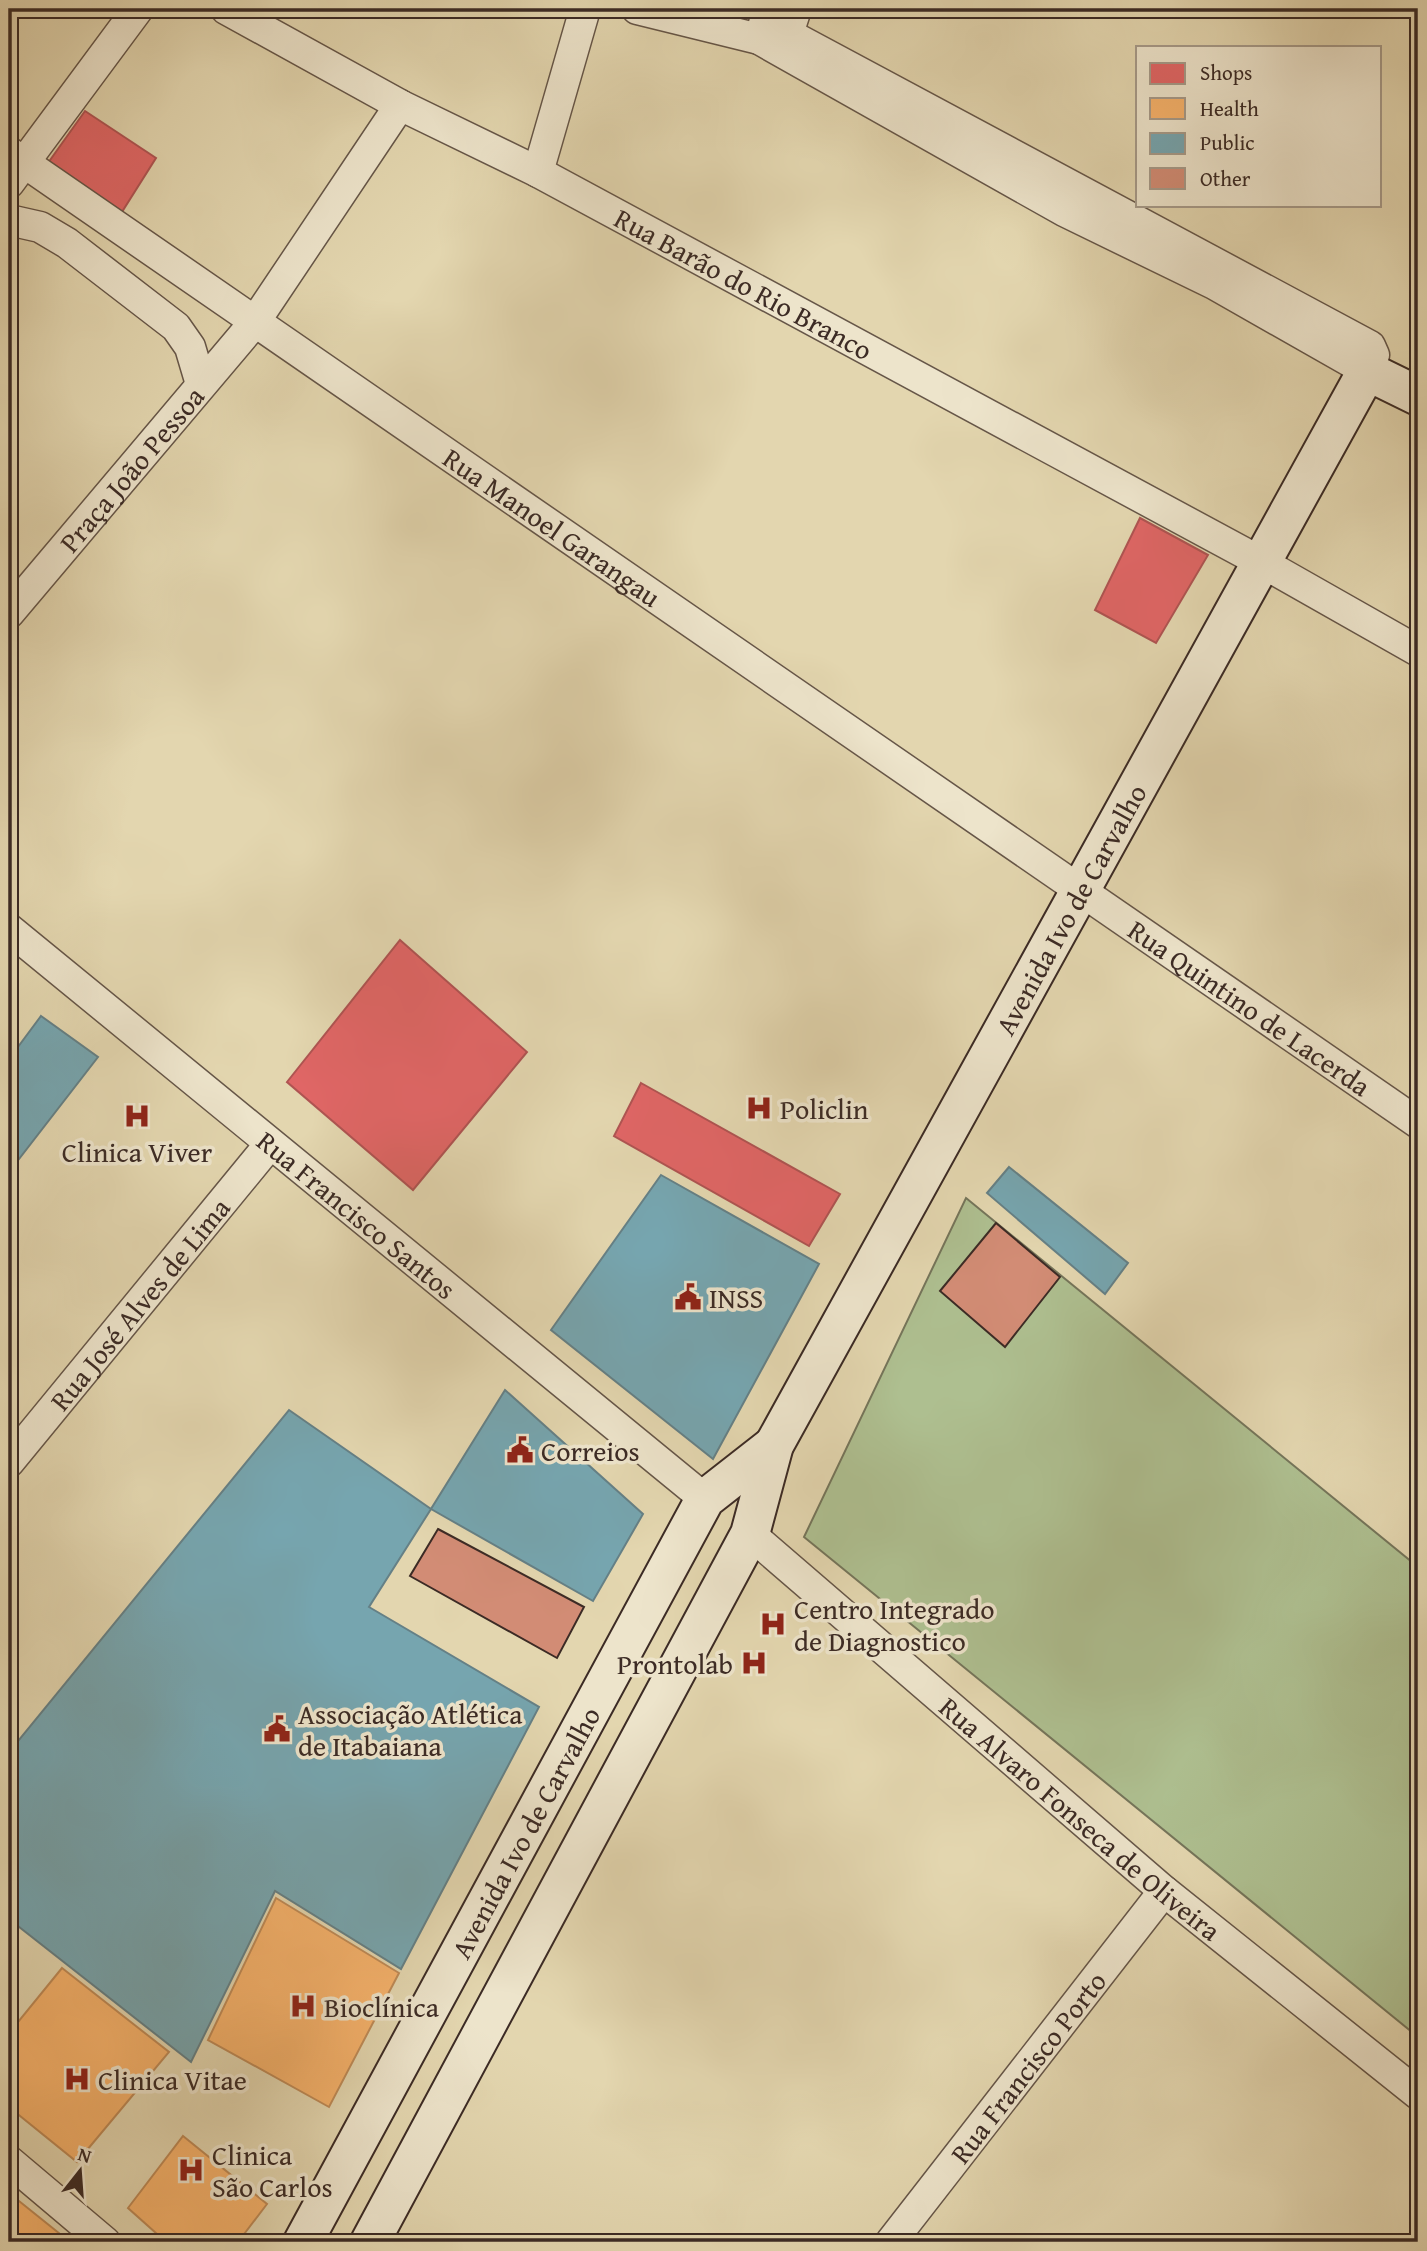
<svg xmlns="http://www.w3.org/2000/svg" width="1427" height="2251" viewBox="0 0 1427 2251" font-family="'Gentium Book Plus',serif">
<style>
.green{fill:#aebf90;stroke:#75755a;stroke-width:2}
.shops{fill:#e06666;stroke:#af5452;stroke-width:2}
.health{fill:#f6b26b;stroke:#be8a56;stroke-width:2}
.public{fill:#76a5af;stroke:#658086;stroke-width:2}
.building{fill:#d28c75;stroke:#3c2b25;stroke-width:2}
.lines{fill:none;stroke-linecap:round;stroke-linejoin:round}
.street-casing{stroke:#665648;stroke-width:33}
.secondary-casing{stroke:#3c2b25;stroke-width:42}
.street{stroke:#ede4cb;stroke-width:30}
.secondary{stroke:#ede4cb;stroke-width:38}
.labels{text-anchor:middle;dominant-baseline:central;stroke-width:7;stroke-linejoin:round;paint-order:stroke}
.street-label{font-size:28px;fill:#3c2b25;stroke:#ede4cb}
.poi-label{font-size:28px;fill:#3c2b25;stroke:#ede4cb;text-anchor:start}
</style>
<rect width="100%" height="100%" fill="#e3d6af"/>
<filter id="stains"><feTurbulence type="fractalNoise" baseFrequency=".00286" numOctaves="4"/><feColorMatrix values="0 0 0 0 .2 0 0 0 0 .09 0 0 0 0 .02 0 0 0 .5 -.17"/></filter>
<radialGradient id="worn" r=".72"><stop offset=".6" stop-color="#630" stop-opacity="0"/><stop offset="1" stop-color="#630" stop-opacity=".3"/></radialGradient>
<!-- green -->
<path class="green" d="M966 1198 1418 1567V2037L804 1537Z"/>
<!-- shops -->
<path class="shops" d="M85 111 156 158 120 215 48 163Z
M1140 518 1208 555 1156 643 1095 610Z
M400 940 527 1052 413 1190 287 1082Z
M641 1083 840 1194 809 1246 614 1136Z"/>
<!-- health -->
<path class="health" d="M276 1898 399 1973 329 2107 208 2040Z
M62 1968 169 2052 77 2162 9 2107V2033Z
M183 2136 267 2204 238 2242H166L128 2208Z
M9 2193 70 2242H9Z"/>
<!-- public -->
<path class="public" d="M41 1016 98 1057 12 1168 9 1165V1059Z
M1009 1167 1128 1263 1105 1294 987 1193Z
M661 1175 819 1264 713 1459 551 1330Z
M505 1390 643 1514 593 1601 431 1509Z
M289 1410 431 1509 369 1607 539 1707 401 1969 275 1891 191 2062 9 1919V1752Z"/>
<!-- building -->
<path class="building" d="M996 1223 1060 1277 1005 1347 940 1291Z
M438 1529 584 1607 557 1658 410 1576Z"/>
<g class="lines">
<!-- street casing -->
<g class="street-casing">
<g id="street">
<path id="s1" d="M226 9 400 105 538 172 1261 562 1418 651"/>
<path d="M637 9 759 39 777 36"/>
<path d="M769 9 759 39 1064 211 1214 284 1367 371 1374 355 1370 346 788 34 796 9"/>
<path id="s2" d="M9 152 1418 1123"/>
<path d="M538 172 585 9"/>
<path d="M9 183 138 9"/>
<path d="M9 220 40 227 67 243 176 327 190 347 201 384"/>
<path id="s3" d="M9 613 254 323 400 105"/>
<path id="s4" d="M9 929 705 1499"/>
<path id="s5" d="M9 1462 270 1144"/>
<path id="s6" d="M750 1534 1164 1891 1418 2094"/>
<path d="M9 2161 105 2242"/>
<path id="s7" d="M891 2242 1164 1891"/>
</g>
</g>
<!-- secondary casing -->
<g class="secondary-casing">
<g id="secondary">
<path id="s8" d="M303 2242 705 1499 774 1445"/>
<path id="s9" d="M370 2242 750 1534 774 1445 1367 371 1418 396"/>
</g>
</g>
<!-- street -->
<use href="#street" class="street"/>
<!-- secondary -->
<use href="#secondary" class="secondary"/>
</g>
<!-- icons -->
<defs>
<g id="hospital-bare" transform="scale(2.1)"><path d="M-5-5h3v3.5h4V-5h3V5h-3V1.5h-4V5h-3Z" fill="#8f2418" stroke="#ede4cb" stroke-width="2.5" paint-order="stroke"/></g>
<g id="civic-bare" transform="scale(2.1)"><path d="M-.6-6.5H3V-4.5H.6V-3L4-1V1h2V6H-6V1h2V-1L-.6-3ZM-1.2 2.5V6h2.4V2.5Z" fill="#8f2418" stroke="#ede4cb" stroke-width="2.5" paint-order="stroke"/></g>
</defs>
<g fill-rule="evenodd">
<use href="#hospital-bare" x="759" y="1108"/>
<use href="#hospital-bare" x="137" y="1116"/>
<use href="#civic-bare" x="688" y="1297"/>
<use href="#civic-bare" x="520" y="1450"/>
<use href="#hospital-bare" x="773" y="1624"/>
<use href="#hospital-bare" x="754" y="1663"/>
<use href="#civic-bare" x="277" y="1729"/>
<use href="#hospital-bare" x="303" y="2006"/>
<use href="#hospital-bare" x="77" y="2079"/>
<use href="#hospital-bare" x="191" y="2170"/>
</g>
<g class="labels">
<!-- street labels -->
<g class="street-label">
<text stroke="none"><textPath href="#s1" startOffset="586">Rua Barão do Rio Branco</textPath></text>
<text stroke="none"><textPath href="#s3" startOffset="189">Praça João Pessoa</textPath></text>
<text stroke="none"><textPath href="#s2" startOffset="660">Rua Manoel Garangau</textPath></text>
<text stroke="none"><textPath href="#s9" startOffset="1508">Avenida Ivo de Carvalho</textPath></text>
<text stroke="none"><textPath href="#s2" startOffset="1507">Rua Quintino de Lacerda</textPath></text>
<text stroke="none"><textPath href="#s4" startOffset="450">Rua Francisco Santos</textPath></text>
<text stroke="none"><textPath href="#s5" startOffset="205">Rua José Alves de Lima</textPath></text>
<text stroke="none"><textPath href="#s6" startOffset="436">Rua Alvaro Fonseca de Oliveira</textPath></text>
<text stroke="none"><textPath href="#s8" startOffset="466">Avenida Ivo de Carvalho</textPath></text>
<text stroke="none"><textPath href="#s7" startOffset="222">Rua Francisco Porto</textPath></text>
</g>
<!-- poi labels -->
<g class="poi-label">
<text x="780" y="1108">Policlin</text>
<text x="137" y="1151" text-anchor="middle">Clinica Viver</text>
<text x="709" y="1297">INSS</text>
<text x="541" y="1450">Correios</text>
<text x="794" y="1608">Centro Integrado<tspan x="794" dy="32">de Diagnostico</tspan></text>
<text x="733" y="1663" text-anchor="end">Prontolab</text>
<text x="298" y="1713">Associação Atlética<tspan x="298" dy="32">de Itabaiana</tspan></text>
<text x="324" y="2006">Bioclínica</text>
<text x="98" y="2079">Clinica Vitae</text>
<text x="212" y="2154">Clinica<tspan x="212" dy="32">São Carlos</tspan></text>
</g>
</g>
<!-- margin -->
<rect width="1427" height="2251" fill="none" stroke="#e3d6af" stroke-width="35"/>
<rect x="10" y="10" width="1406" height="2230" fill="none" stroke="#3c2b25" stroke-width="3.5"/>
<rect x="18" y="18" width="1392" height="2216" fill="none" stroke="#3c2b25" stroke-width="2"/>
<!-- legend -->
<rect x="1136" y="46" width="245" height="161" fill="#ede4cb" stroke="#a69a89" stroke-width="2"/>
<rect x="1150" y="63" width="35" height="21" fill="#e06666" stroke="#a69a89" stroke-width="2"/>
<text x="1200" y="80" font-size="21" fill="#3c2b25">Shops</text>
<rect x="1150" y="98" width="35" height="21" fill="#f6b26b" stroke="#a69a89" stroke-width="2"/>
<text x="1200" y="116" font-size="21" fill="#3c2b25">Health</text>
<rect x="1150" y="133" width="35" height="21" fill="#76a5af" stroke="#a69a89" stroke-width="2"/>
<text x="1200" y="150" font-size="21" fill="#3c2b25">Public</text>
<rect x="1150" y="168" width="35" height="21" fill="#d28c75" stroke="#a69a89" stroke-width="2"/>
<text x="1200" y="186" font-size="21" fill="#3c2b25">Other</text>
<!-- north arrow -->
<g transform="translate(80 2171) rotate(17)" stroke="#ede4cb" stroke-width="5" paint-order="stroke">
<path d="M0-5L12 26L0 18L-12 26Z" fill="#3c2b25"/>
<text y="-10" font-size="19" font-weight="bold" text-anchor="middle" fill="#3c2b25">N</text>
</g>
<rect width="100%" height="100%" filter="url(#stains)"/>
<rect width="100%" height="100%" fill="url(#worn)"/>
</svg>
